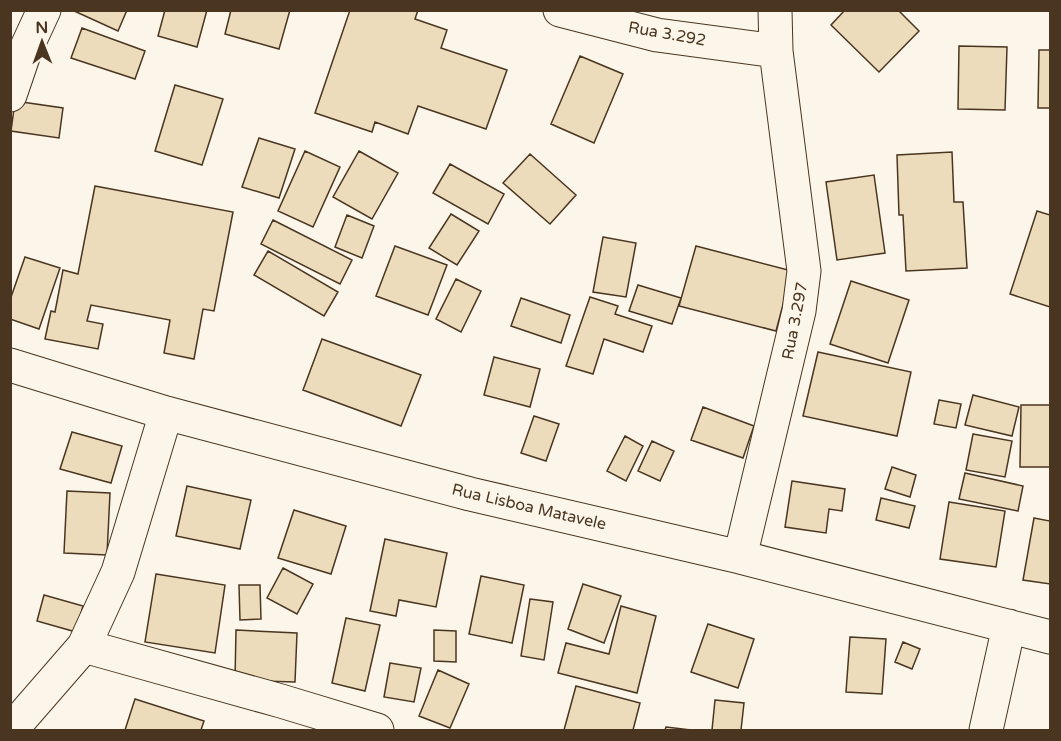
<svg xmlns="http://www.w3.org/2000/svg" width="1061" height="741" viewBox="0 0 1061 741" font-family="'Varela Round',sans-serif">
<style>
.building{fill:#ecdcbc;stroke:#4a3520;stroke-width:1.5}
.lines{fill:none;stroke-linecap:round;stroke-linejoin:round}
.minor-casing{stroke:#4a3520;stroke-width:35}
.minor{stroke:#fbf6e9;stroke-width:33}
.labels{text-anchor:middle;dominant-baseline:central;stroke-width:4.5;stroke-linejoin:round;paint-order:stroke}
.street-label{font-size:16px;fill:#4a3520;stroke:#fbf6e9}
</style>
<rect width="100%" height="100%" fill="#fbf6e9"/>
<!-- building -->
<path class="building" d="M72 10H127L118 31Z
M165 10H207L197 47 158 36Z
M231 10H290L279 49 225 34Z
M350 10H418L415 19 447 30 441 48 507 70 486 129 418 106 408 134 375 122 372 132 315 113Z
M845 10H898L919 31 879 72 831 25Z
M82 28 145 51 135 79 71 58Z
M959 46 1007 47 1005 110 958 109Z
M1039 50H1050V108H1038Z
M580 56 623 74 594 143 551 124Z
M175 85 223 99 202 165 155 151Z
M15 101 63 108 59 138 11 131Z
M259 138 295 149 279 198 242 187Z
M305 151 340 167 313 227 278 211Z
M359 151 398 173 372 219 333 197Z
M952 152 954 202H963L967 268 906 271 903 215H899L897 155Z
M530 154 576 195 550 224 503 183Z
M450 164 504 194 488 224 433 193Z
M874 175 885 253 837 260 826 182Z
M95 186 233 212 214 311 203 309 194 359 164 353 170 320 91 305 87 321 103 324 98 349 45 339 51 311 55 312 63 270 78 274Z
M1037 211 1050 215V307L1010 294Z
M451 214 479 231 457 265 429 248Z
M347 215 374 226 362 258 335 247Z
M273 220 352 260 340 284 261 244Z
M603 237 636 243 626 297 593 292Z
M395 246 447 265 428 315 376 296Z
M696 246 792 271 776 331 679 306Z
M268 251 338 292 324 316 254 275Z
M25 257 60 268 39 329 10 319V300Z
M456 279 481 291 461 332 436 319Z
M851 281 909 300 888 363 830 344Z
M638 285 681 298 672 324 629 311Z
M590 297 618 306 615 314 652 326 643 352 604 339 593 374 566 366Z
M521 298 570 315 561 343 511 326Z
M322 339 421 375 401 426 303 390Z
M818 352 911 372 897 436 803 416Z
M494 357 540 369 530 407 484 395Z
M973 395 1019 407 1012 436 965 425Z
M939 400 961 404 956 428 934 424Z
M1021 405H1050V467H1020Z
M703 407 754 426 743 458 691 440Z
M534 416 559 424 546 461 521 453Z
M72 432 122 446 111 483 60 469Z
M973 434 1012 441 1005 477 966 470Z
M625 436 643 446 626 481 607 471Z
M652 441 674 451 660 481 638 471Z
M892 467 916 475 910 497 885 489Z
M965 473 1023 486 1018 511 959 499Z
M792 481 845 489 842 511 829 509 826 533 785 527Z
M187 486 251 500 240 549 176 536Z
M67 491 110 493 107 555 64 553Z
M881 498 915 506 909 528 876 520Z
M949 502 1005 511 996 567 940 559Z
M294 510 346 526 331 574 278 558Z
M1034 518 1050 521V584L1023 580Z
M385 539 447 553 436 607 399 600 396 616 370 611Z
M283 568 313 584 297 614 267 598Z
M156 574 225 585 215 653 145 642Z
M481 576 524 585 512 643 469 634Z
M583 584 621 596 604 643 568 629Z
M239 585H260L261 619 240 620Z
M44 595 83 606 76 632 37 621Z
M530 599 553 602 544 660 521 656Z
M621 606 656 616 637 693 558 673 566 643 609 654Z
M346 618 380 625 365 691 332 683Z
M708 624 754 639 738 688 691 672Z
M236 630 297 633 295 682 235 680Z
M434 630 456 631V662L434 661Z
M850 637 886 639 882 694 846 692Z
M903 642 920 649 912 669 895 662Z
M390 663 421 668 414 702 384 697Z
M438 670 469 684 450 728 419 716Z
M576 686 640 703 633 730H564Z
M135 699 204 721 201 730H125Z
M715 700 744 703 741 730H712Z
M666 727 691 730H665Z"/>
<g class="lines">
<!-- minor casing -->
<g class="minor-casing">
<path id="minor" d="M560 10 657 35 776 51
M10 95 25 51 44 10
M10 365 166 413 470 494 740 557 1050 637
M740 557 799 311 804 271 776 51 775 10
M84 646 281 701 377 730
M11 730 84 646 118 572 166 413
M986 730 1009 626"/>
</g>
<!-- minor -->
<use href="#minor" class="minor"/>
</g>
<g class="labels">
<!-- street labels -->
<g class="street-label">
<text transform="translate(667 34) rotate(10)">Rua 3.292</text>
<text transform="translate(795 321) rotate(-79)">Rua 3.297</text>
<text transform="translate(529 507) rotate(13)">Rua Lisboa Matavele</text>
</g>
</g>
<!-- border -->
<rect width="1061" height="741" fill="none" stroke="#4a3520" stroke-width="24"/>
<!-- north arrow -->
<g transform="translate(42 42) rotate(359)" stroke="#fbf6e9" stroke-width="4.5" paint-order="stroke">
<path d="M0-4.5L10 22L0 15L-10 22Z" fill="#4a3520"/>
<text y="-9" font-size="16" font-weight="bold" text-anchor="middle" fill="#4a3520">N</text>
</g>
</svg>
